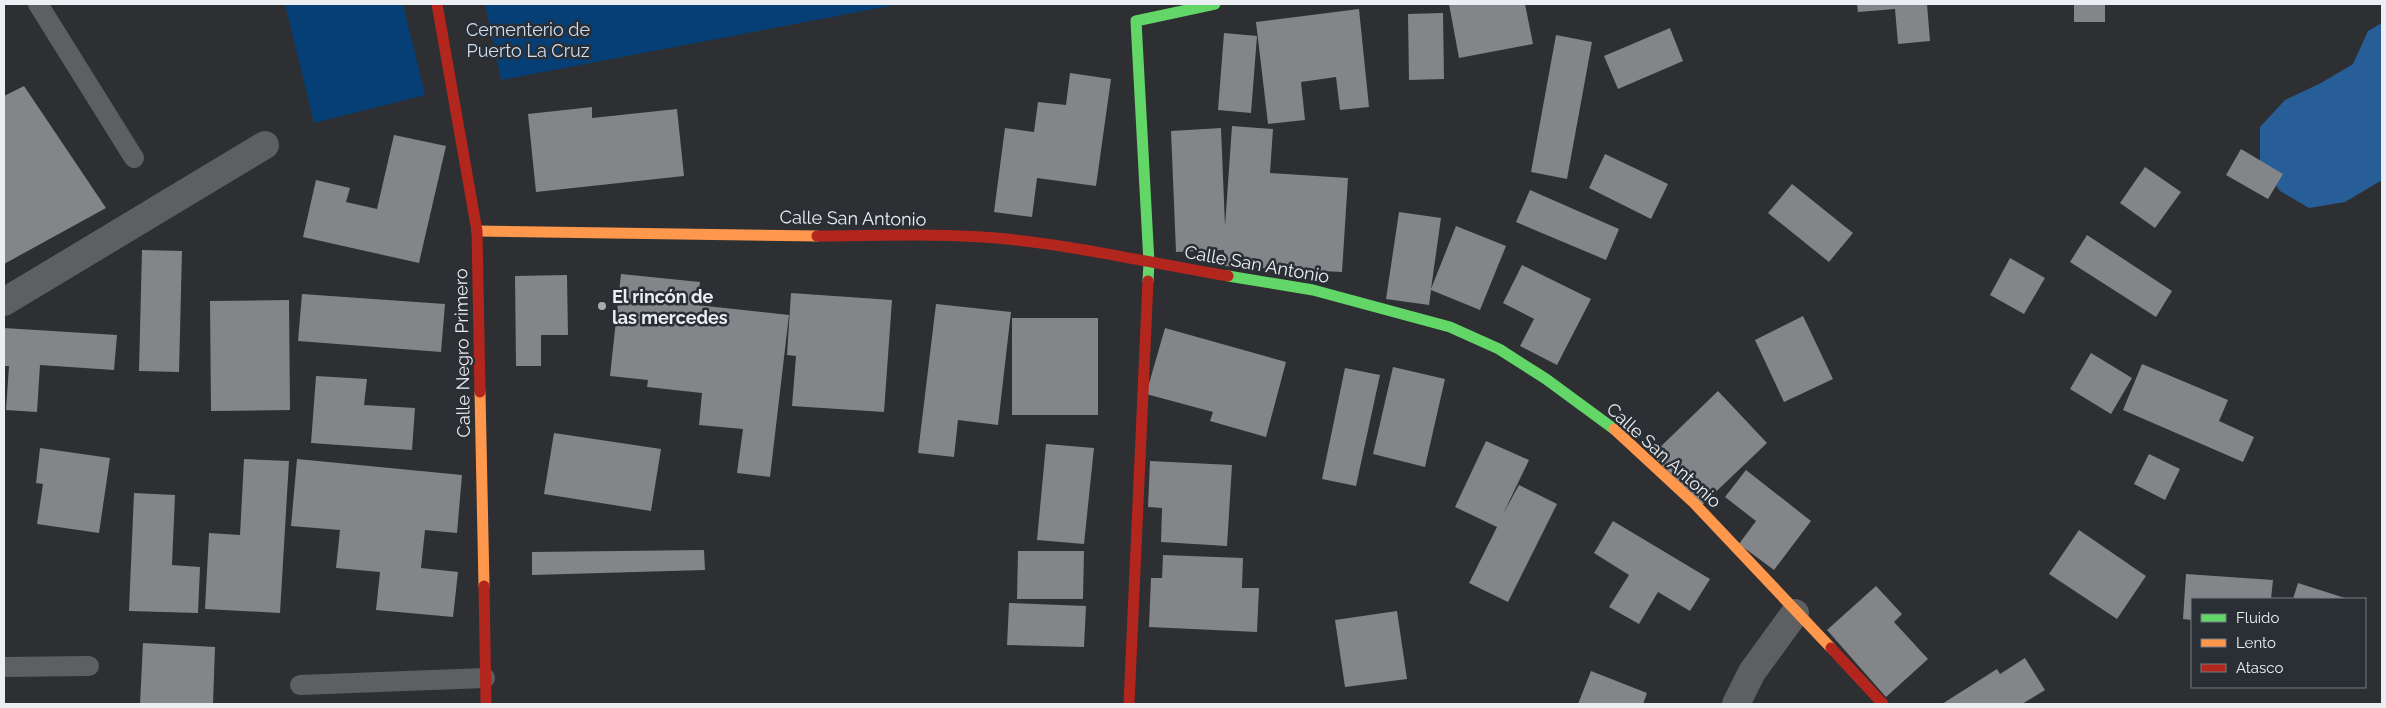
<svg xmlns="http://www.w3.org/2000/svg" width="2386" height="708" viewBox="0 0 2386 708" font-family="Raleway,sans-serif">
<style>
.green{fill:#063f75}
.forest{fill:#285e98}
.building{fill:#838588}
.lines{fill:none;stroke-linecap:round;stroke-linejoin:round}
.lane{stroke:#5e5f60;stroke-width:20}
.street{stroke:#5e5f60;stroke-width:28}
.fast{stroke:#63d668;stroke-width:11}
.slow{stroke:#ff974d;stroke-width:11}
.jam{stroke:#b3261e;stroke-width:11}
.poi-dot{fill:#a8acaf;stroke:#2a2f35;stroke-width:2}
.labels{text-anchor:middle;dominant-baseline:central;stroke-width:5;stroke-linejoin:round;paint-order:stroke}
.park-label{font-size:18px;fill:#cedef1;stroke:#2a2f35}
.street-label{font-size:18px;fill:#ebeff3;stroke:#2a2f35}
.poi-label{font-size:18px;font-weight:bold;fill:#ebeff3;stroke:#2a2f35;text-anchor:start}
</style>
<rect width="100%" height="100%" fill="#2d2f32"/>
<!-- green -->
<path class="green" d="M285 4H403L425 95 314 123Z
M485 4H900L501 80Z"/>
<!-- forest -->
<path class="forest" d="M2382 23V180L2345 202 2309 208 2280 191 2260 164V127L2285 100 2321 83 2353 64 2368 31Z"/>
<!-- building -->
<path class="building" d="M1449 4H1525L1533 44 1459 58Z
M1857 4H1927L1930 41 1898 44 1895 9 1858 12Z
M2074 4H2105V22H2074Z
M1359 9 1369 107 1340 110 1336 77 1301 82 1305 120 1268 124 1256 22Z
M1443 13 1444 79 1409 80 1408 14Z
M1670 28 1683 61 1618 89 1604 56Z
M1224 33 1257 36 1251 113 1218 110Z
M1556 35 1592 42 1567 179 1531 172Z
M1070 73 1111 79 1096 186 1037 178 1032 217 994 212 1005 128 1034 132 1038 102 1066 105Z
M24 86 106 208 4 264V96Z
M592 107V118L677 109 684 176 536 192 528 114Z
M1232 126 1273 129 1270 173 1348 178 1342 272 1223 266 1224 250 1176 252 1171 131 1221 128 1225 226Z
M394 135 446 146 419 263 303 237 316 180 350 188 346 202 377 209Z
M2241 149 2283 174 2268 199 2226 175Z
M1605 154 1668 184 1651 219 1589 188Z
M2145 167 2181 192 2155 228 2120 203Z
M1792 184 1853 233 1829 262 1768 213Z
M1530 190 1619 229 1606 260 1516 222Z
M1399 212 1441 218 1431 289 1456 226 1506 246 1480 310 1431 290 1429 305 1386 299Z
M2087 235 2172 291 2156 317 2070 262Z
M142 250 182 251 179 372 139 371Z
M2010 258 2045 278 2024 314 1990 295Z
M1522 265 1591 299 1557 365 1520 346 1534 319 1503 303Z
M621 274 700 282 697 305 789 315 770 477 737 473 743 429 699 425 702 393 647 387 648 380 610 376Z
M567 275 568 335H541V366H516L515 276Z
M791 293 892 300 884 412 792 406 796 356 787 355Z
M302 294 445 304 441 352 298 341Z
M289 300 290 410 211 411 210 301Z
M936 304 1011 312 998 425 958 420 954 457 918 453Z
M1803 316 1833 379 1784 402 1755 340Z
M1012 318H1098V415H1012Z
M4 328 117 335 114 370 40 365 37 412 6 410 9 366H4Z
M1165 328 1286 362 1266 437 1210 421 1213 412 1146 394Z
M2091 353 2132 378 2111 414 2070 389Z
M2142 364 2228 400 2219 421 2254 437 2243 462 2123 410Z
M1393 367 1445 379 1425 467 1373 454Z
M1345 368 1380 375 1356 486 1322 479Z
M316 376 367 379 364 405 415 408 412 450 311 443Z
M1718 391 1767 443 1701 506 1652 455Z
M554 433 661 449 651 511 544 494Z
M1486 441 1529 460 1503 514 1519 485 1557 504 1508 602 1469 583 1497 527 1455 507Z
M1046 444 1094 448 1084 544 1037 540Z
M40 448 110 458 99 533 37 524 43 484 36 483Z
M2149 454 2180 469 2165 500 2134 484Z
M244 459 289 461 280 613 205 609 209 533 240 535Z
M297 459 462 475 457 533 425 530 421 568 458 572 453 617 376 610 380 572 336 568 340 530 291 526Z
M1150 461 1232 465 1227 546 1161 542 1162 508 1148 507Z
M1746 470 1811 521 1774 570 1739 544 1756 521 1725 497Z
M134 493 175 495 172 565 200 567 198 613 129 611Z
M1613 521 1710 579 1690 611 1658 592 1639 624 1609 607 1629 575 1594 553Z
M2079 530 2146 576 2117 619 2049 574Z
M704 550 705 570 532 575V552Z
M1018 551H1084L1083 599H1017Z
M1163 555 1243 558 1242 588H1259L1257 632 1149 627 1151 578H1162Z
M2186 574 2273 580 2271 599H2192V620L2183 619Z
M2298 583 2348 599H2293Z
M1876 586 1902 614 1894 622 1928 659 1886 697 1827 630Z
M1009 603 1086 606 1084 647 1007 645Z
M1397 611 1407 679 1345 687 1335 620Z
M143 643 215 647 213 704H140Z
M2025 658 2045 690 2022 704H1942L1997 669 2000 674Z
M1591 671 1647 693 1643 704H1578Z"/>
<g class="lines">
<!-- lane -->
<path class="lane" d="M38 4 134 158
M4 667 89 666
M300 685 485 678"/>
<!-- street -->
<path class="street" d="M4 302 265 145
M1736 704 1752 672 1795 613"/>
<!-- fast -->
<path class="fast" d="M1228 276 1313 290 1450 327 1499 349 1546 379 1614 429
M1148 281 1149 263 1136 21 1215 4"/>
<!-- slow -->
<path class="slow" d="M477 231 817 236
M480 392 484 586
M1614 429 1694 503 1831 648"/>
<!-- jam -->
<path class="jam" d="M437 4 477 231 480 392
M817 236C875 236 939 233 996 238 1074 245 1150 263 1228 276
M484 586 486 704
M1831 648 1883 704
M1129 704 1148 281"/>
</g>
<!-- markers -->
<circle class="poi-dot" cx="602" cy="306" r="5"/>
<g class="labels">
<!-- park labels -->
<g class="park-label">
<text x="528" y="29">Cementerio de<tspan x="528" dy="21">Puerto La Cruz</tspan></text>
</g>
<!-- street labels -->
<g class="street-label">
<text transform="translate(853 218) rotate(1)">Calle San Antonio</text>
<text transform="translate(1257 264) rotate(10)">Calle San Antonio</text>
<text transform="translate(462 353) rotate(-91)">Calle Negro Primero</text>
<text transform="translate(1664 455) rotate(42)">Calle San Antonio</text>
</g>
<!-- poi labels -->
<g class="poi-label">
<text x="612" y="296">El rincón de<tspan x="612" dy="21">las mercedes</tspan></text>
</g>
</g>
<!-- border -->
<rect width="2386" height="708" fill="none" stroke="#ebeff3" stroke-width="10"/>
<!-- legend -->
<rect x="2191" y="598" width="175" height="90" fill="#2a2f35" stroke="#777c81"/>
<rect x="2201" y="614" width="25" height="8" fill="#63d668" stroke="#777c81"/>
<text x="2236" y="623" font-size="15" fill="#ebeff3">Fluido</text>
<rect x="2201" y="639" width="25" height="8" fill="#ff974d" stroke="#777c81"/>
<text x="2236" y="648" font-size="15" fill="#ebeff3">Lento</text>
<rect x="2201" y="664" width="25" height="8" fill="#b3261e" stroke="#777c81"/>
<text x="2236" y="673" font-size="15" fill="#ebeff3">Atasco</text>
</svg>
